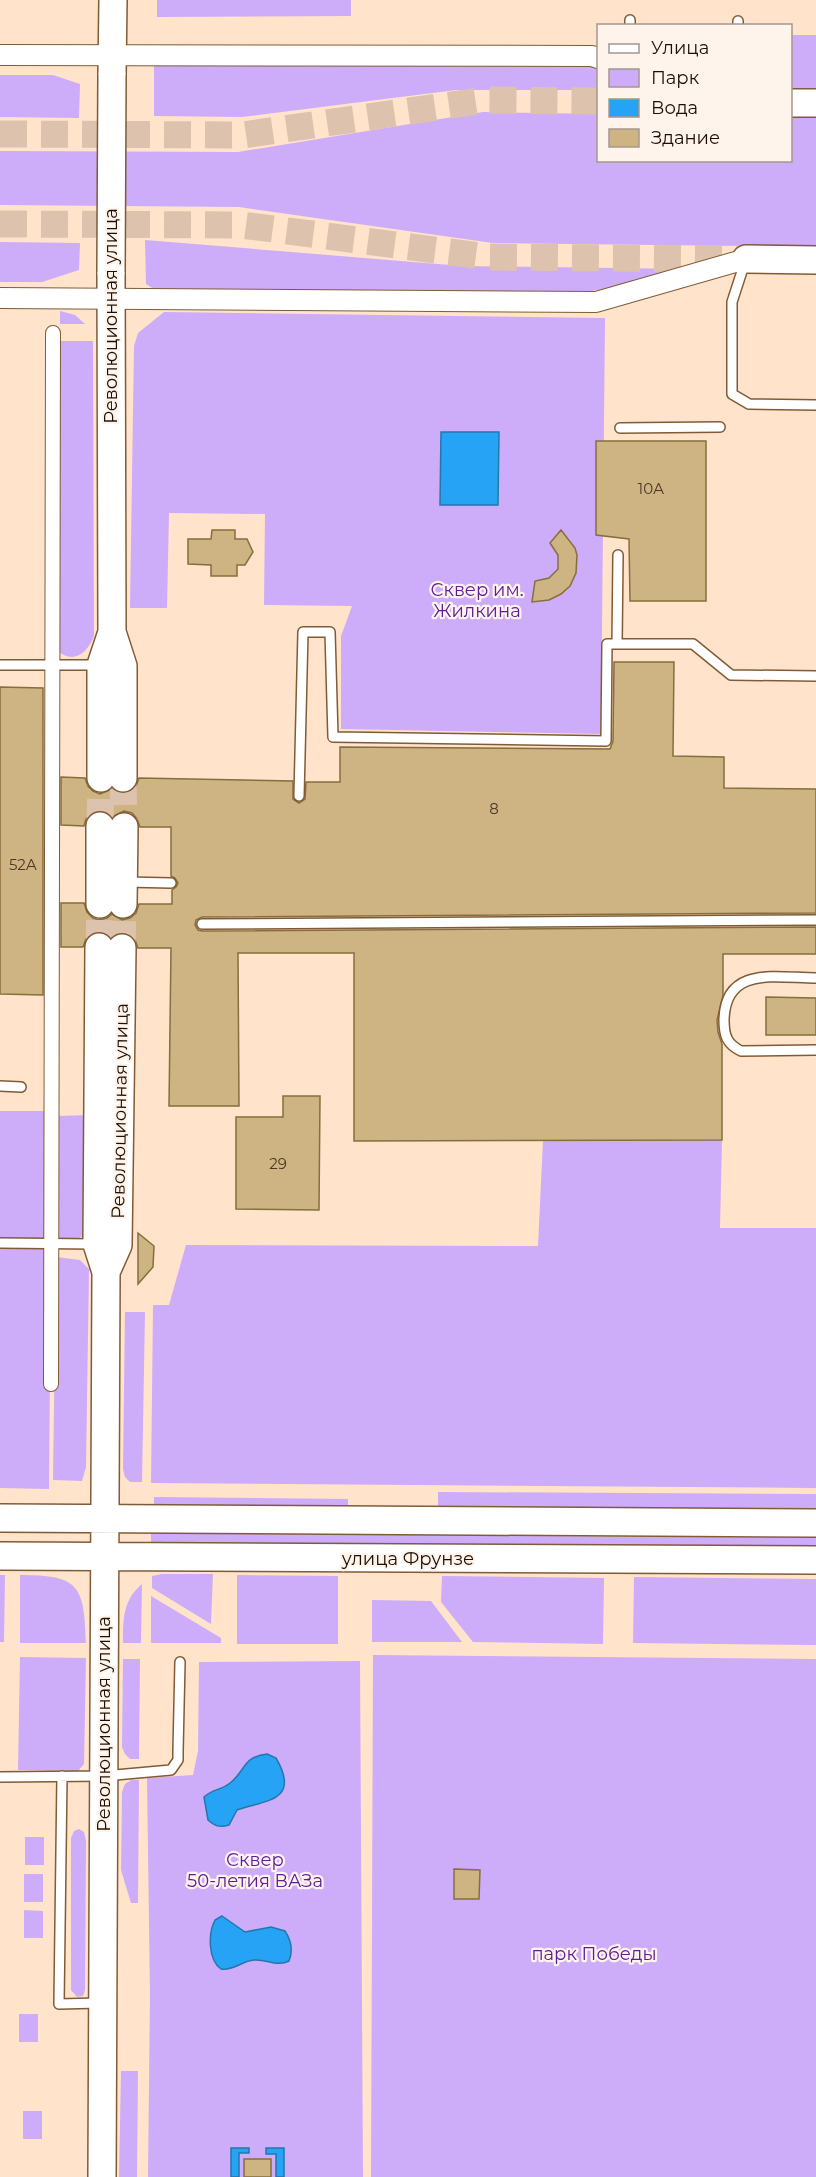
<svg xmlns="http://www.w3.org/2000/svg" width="816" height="2177" viewBox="0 0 816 2177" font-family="Montserrat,sans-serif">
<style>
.green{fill:#cdacf9}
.water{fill:#26a3f4;stroke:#2477ab;stroke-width:1.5}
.building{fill:#ceb482;stroke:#866e3d;stroke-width:1.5}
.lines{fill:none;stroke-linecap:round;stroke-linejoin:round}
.secondary-tunnel{stroke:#ddc3ad;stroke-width:27;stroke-dasharray:27 14;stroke-linecap:butt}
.service-casing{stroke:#815b36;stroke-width:12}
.pedestrian-casing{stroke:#815b36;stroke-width:16}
.minor-casing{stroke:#815b36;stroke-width:22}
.secondary-casing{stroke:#815b36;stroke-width:30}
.service{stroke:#fff;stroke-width:9}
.pedestrian{stroke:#fff;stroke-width:14}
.minor{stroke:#fff;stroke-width:20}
.secondary{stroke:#fff;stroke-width:27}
.secondary-bridge-casing{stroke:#815b36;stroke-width:30;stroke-linecap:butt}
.secondary-bridge{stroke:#fff;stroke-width:27}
.labels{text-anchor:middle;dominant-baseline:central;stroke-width:4.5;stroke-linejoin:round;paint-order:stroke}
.number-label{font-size:15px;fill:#4a3822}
.street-label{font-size:18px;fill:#1e0f02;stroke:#fef4ec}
.park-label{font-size:18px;fill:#611c9a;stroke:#fef4ec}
</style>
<rect width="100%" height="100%" fill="#ffe3cb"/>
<!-- green -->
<path class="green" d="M157 0H351V16L157 17Z
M791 35H816V92L791 91Z
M154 63 586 64 598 68V90H456L242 117 154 116Z
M0 75H53L80 84 79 118 0 117Z
M483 112 598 114V160H790L791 117H816V247L493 243 239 207 0 205V151L238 152Z
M145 240 462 266 684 269 633 284 579 293 157 291 146 284Z
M0 242 80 243 79 270 42 282H0Z
M60 311 75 315 85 324H60Z
M164 312 605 318 601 734 341 729V636L352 606 264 605 265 514 169 513 167 608H130L134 346 138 333Z
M59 341H93L94 636C88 652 74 665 58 651Z
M0 1111H52L49 1489 0 1488Z
M91 1115 84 1235 76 1240H56L57 1116Z
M722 1140 720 1228H816V1488L151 1483 153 1305H169L186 1245 538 1246 543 1141Z
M56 1257 80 1260 89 1269 86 1467 82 1481 53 1480Z
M125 1312H145L142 1482H130L125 1477 123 1469Z
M438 1492 816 1494V1509L438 1508Z
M154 1497 348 1499V1507L154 1505Z
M151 1533 816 1538V1552L151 1547Z
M162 1574H213L211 1624 152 1588V1576Z
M0 1575H5L4 1642H0Z
M20 1575C80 1575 84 1586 86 1643H20Z
M237 1575 338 1576V1644H237Z
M442 1576 604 1578 603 1644 473 1642 441 1602Z
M634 1577 816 1579V1645L633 1643Z
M142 1584 141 1643H123C123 1619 123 1600 142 1584Z
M151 1596 221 1638V1643H151Z
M372 1600 431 1601 462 1642H372Z
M373 1655 816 1659V2177H371Z
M20 1657 86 1658 84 1764 78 1771 18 1770Z
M123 1659H140L139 1759H130L125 1754 122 1747Z
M360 1661 363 2177H148L150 1996 147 1778 193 1775 198 1751 199 1662Z
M131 1780H139L138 1903H131L121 1870 122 1792 125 1784Z
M79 1829 84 1832 86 1841 85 1990 83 1996 77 1997 71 1990V1838L74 1831Z
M25 1837H44V1865H25Z
M24 1874H43V1902H24Z
M24 1910 43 1911V1938H24Z
M19 2014H38V2042H19Z
M121 2071H138L137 2177H119Z
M23 2111H42V2139H23Z"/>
<!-- water -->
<path class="water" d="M441 432H499L498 505H440Z
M267 1754 276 1758C301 1801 266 1800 237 1810L229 1825C219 1828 215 1826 208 1820L204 1797C212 1789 222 1790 230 1783 246 1771 242 1757 267 1754Z
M222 1916 245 1932 271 1927 285 1931C291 1940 293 1951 289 1961 277 1967 267 1959 254 1960 242 1961 233 1971 221 1969 208 1960 208 1933 215 1920Z
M231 2148H249V2153H239V2177H231Z
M266 2148H284V2177H276V2154H266Z"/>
<!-- building -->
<path class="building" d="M596 441H706V601H630L629 539 596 535Z
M212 530H235V539H247L253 552 245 565H237V576H211V565L188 564V539H211Z
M561 530 575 548 577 555 576 573 570 586 561 594 549 600 532 602 535 581 549 578 558 569V555L550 543Z
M614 662H674L673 756 724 757V788L816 789V913L202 917 196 920 195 925 198 930 202 931 816 927V954H723V996L717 1020 718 1032 722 1044V1140L354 1141V953H238L239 1106H169L171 948H138L135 940 130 934 122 932 111 937 106 933 99 931 91 934 86 939 83 947H61V903H84L87 912 93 918 99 920 107 918 112 914 122 920 130 918 136 913 139 904H172V890L176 887 178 883 175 878 171 876V827H140L137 819 132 813 124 811 112 817 107 812 101 810 92 813 86 819 84 826 61 825V777L85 778 88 786 93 791 100 794 112 789 122 794 130 792 136 786 139 778 293 781V799L299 803 305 799 306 782H340V747L610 749 613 741Z
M0 687 43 688V995L0 994Z
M766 997 816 998V1035H766Z
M283 1096H320L319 1210 236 1209V1117H283Z
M138 1233 154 1246 153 1267 138 1284Z
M454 1869 480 1870 479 1899H454Z
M244 2159H271V2177H244Z"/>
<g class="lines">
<!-- secondary-tunnel -->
<path class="secondary-tunnel" d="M0 134 243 135 486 100 598 101
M0 224 242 225 489 257 746 259
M123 778 124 827
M100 826 101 778
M99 947 100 904
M122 948 123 904"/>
<!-- service casing -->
<g class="service-casing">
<path id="service" d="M630 26V20
M738 26V21
M745 262 732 302V394L749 404 816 405
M620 428 720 427
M617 644 618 555
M0 665H98
M299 796 303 632H330L333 737 606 741 607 644H693L731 675 816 676
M126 882 171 883
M202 924 816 920
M816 978C777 978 725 965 724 1020 724 1036 727 1044 741 1051L816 1050
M0 1086 21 1087
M0 1243 95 1244
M62 1776 59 2004 99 2003
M0 1777 104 1776 171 1770 178 1760V1751L180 1662"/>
</g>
<!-- pedestrian casing -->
<g class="pedestrian-casing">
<path id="pedestrian" d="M51 1384 53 333"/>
</g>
<!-- minor casing -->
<g class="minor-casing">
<path id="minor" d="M0 55 592 56 598 58
M0 298 596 302 746 259"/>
</g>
<!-- secondary casing -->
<g class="secondary-casing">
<path id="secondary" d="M112 75 113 0
M790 103H816
M746 259 816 260
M112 632 123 666V778
M101 778V665L112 632 111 272
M100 904V826
M123 904 124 827
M99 947 97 1244 106 1272 102 2177
M106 1272 118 1245 122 948
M0 1518 816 1523
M0 1556 816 1560"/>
</g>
<!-- service -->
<use href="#service" class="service"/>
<!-- pedestrian -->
<use href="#pedestrian" class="pedestrian"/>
<!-- minor -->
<use href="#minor" class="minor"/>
<!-- secondary -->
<use href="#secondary" class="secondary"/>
<!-- secondary-bridge casing -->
<g class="secondary-bridge-casing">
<path id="secondary-bridge" d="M111 272 112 75"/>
</g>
<!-- secondary-bridge -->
<use href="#secondary-bridge" class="secondary-bridge"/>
</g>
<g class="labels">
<!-- number labels -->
<g class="number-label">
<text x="651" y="488">10А</text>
<text x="494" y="808">8</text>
<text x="23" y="864">52А</text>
<text x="278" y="1163">29</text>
</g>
<!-- street labels -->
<g class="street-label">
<text transform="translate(111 316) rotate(-90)">Революционная улица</text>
<text transform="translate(120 1111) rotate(-89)">Революционная улица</text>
<text x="408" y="1559">улица Фрунзе</text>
<text transform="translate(104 1724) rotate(-90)">Революционная улица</text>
</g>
<!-- park labels -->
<g class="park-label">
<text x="477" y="590">Сквер им.<tspan x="477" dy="21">Жилкина</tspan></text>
<text x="255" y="1860">Сквер<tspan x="255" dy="21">50-летия ВАЗа</tspan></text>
<text x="594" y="1954">парк Победы</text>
</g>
</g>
<!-- legend -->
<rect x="597" y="24" width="195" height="138" fill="#fef4ec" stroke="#a4988e" stroke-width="1.5"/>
<rect x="609" y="44" width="30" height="9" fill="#ffffff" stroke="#a4988e" stroke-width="1.5"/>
<text x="651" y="54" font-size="18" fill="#1e0f02">Улица</text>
<rect x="609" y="69" width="30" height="18" fill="#cdacf9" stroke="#a4988e" stroke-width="1.5"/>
<text x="651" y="84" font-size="18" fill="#1e0f02">Парк</text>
<rect x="609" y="99" width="30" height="18" fill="#26a3f4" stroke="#a4988e" stroke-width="1.5"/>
<text x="651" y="114" font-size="18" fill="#1e0f02">Вода</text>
<rect x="609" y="129" width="30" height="18" fill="#ceb482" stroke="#a4988e" stroke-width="1.5"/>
<text x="651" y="144" font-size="18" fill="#1e0f02">Здание</text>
</svg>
